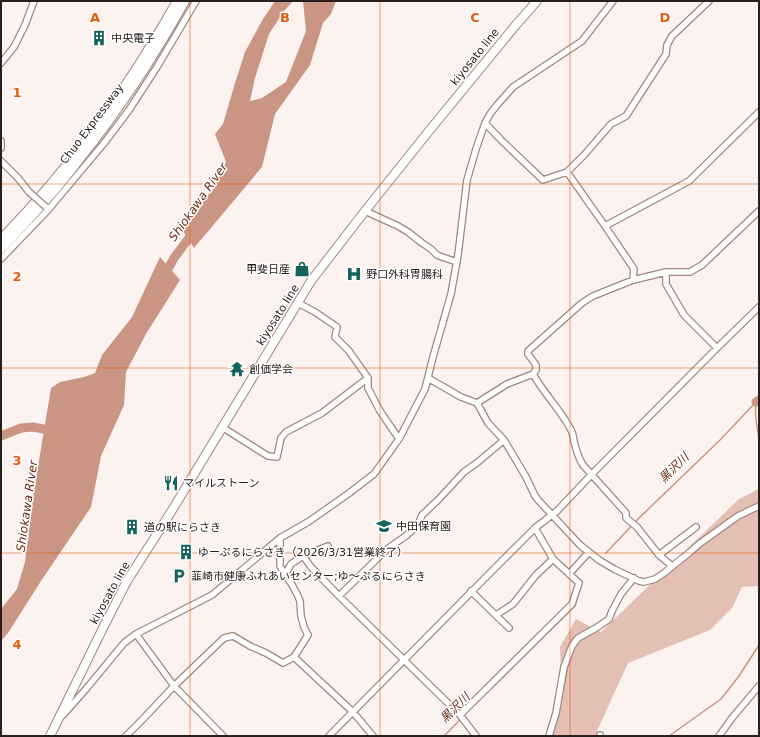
<svg xmlns="http://www.w3.org/2000/svg" width="760" height="737" viewBox="0 0 760 737" font-family="'DejaVu Sans','Noto Sans JP',sans-serif">
<style>
.green{fill:#e4bfb3}
.water{fill:#ca9583}
.lines{fill:none;stroke-linecap:round;stroke-linejoin:round}
.stream{stroke:#ca9583;stroke-width:1.5}
.river{stroke:#ca9583;stroke-width:9}
.minor-casing{stroke:#9e8780;stroke-width:8}
.highway-casing{stroke:#9e8780;stroke-width:10}
.minor{stroke:#fff;stroke-width:5.5}
.highway{stroke:#fff;stroke-width:8}
.minor-bridge-casing{stroke:#9e8780;stroke-width:8;stroke-linecap:butt}
.minor-bridge{stroke:#fff;stroke-width:5.5}
.grid{fill:none;stroke:#e8590c;stroke-width:1;stroke-opacity:0.55}
.labels{text-anchor:middle;dominant-baseline:central;stroke-width:3;stroke-linejoin:round;paint-order:stroke}
.poi-label{font-size:11px;fill:#29201d;stroke:#fff;text-anchor:start}
.street-label{font-size:11px;fill:#29201d;stroke:#fff}
.water-label{font-size:12px;font-style:italic;fill:#6e2c15;stroke:#fff}
.grid-label{font-size:13px;text-anchor:middle;font-weight:bold;fill:#e8590c;stroke:#fff;stroke-width:3;stroke-linejoin:round;paint-order:stroke}
</style>
<rect width="100%" height="100%" fill="#fcf2ef"/>
<!-- green -->
<path class="green" d="M759 489V586L742 587 732 608 710 630 628 663 597 731 596 736H551L562 694 560 647 576 619 601 632 739 499Z"/>
<!-- water -->
<path class="water" d="M275 1H293L284 11 269 34 255 78 250 101 262 98 286 82 306 31 303 1H336L331 14 323 23 310 65 275 114 262 167 194 248 181 228 214 188 226 162 215 134 223 124 235 83 245 52 263 19Z
M160 257 180 280 146 334 126 372 124 405 101 456 91 507 41 581 8 633 1 641V609L17 589 25 562 34 491 51 388 60 382 84 377 95 373 102 355 132 317Z"/>
<g class="lines">
<!-- stream -->
<path class="stream" d="M756 404C754 415 757 427 759 438
M606 553 638 519 720 440 756 402
M463 716 575 606 578 595
M444 736 461 719
M669 736 721 699 739 676 759 645"/>
<!-- river -->
<path class="river" d="M163 278 174 258 195 230
M756 402 759 400
M1 436 21 428 33 427 54 431"/>
<!-- minor casing -->
<g class="minor-casing">
<path id="minor" d="M1 63 14 47 25 25 34 1
M485 123 501 140 543 180 567 172 585 154 611 124 626 116 666 54 667 45 672 36 709 1
M1 141V148
M1 161 18 178 29 192
M567 172 605 226 634 269 633 280
M365 211 398 226 408 232 422 243 431 249 437 255 442 257 457 262
M605 226 689 181 759 112
M1 259 48 210 105 142 129 110 157 67 196 1
M666 272V284L684 315 717 348
M298 303 315 312 337 327 335 337 349 351 368 378V388L380 411 399 439
M533 374C544 394 561 410 571 430 574 435 573 440 575 445 577 453 579 459 583 465L626 513V518L637 527 659 555 672 566
M428 378 461 397 477 403 488 423 504 440 526 477 535 496 539 501 580 545 599 560 614 569 639 581 644 582 655 579 664 573 690 552 699 544 738 516 759 506
M477 403 507 384 533 374 536 370V365L528 354V351L582 303 593 296 633 280 666 272H690L702 265 759 211
M222 427 268 456 277 457 281 438 286 432 322 413 368 378
M280 538V566L285 575 291 583 297 594 300 601 301 616 304 627 308 635 294 657 353 712 373 736
M659 555 696 527
M303 556 311 567 339 596 460 715 476 736
M569 574 589 552
M285 575 291 564 303 556 328 546
M471 591 509 628
M339 596 386 550 407 535 418 525 422 515 438 500 464 472 478 462 504 440
M496 615 513 604 536 575 553 559
M136 634 174 686 223 736
M63 715 86 689 124 643 136 634 212 595 280 538 308 522 348 494 374 474 399 439 425 389 433 357 451 294 458 255 467 180 476 149 485 123 490 114 497 105 513 87 582 41 613 1
M460 715 572 604 579 583 553 559 535 528
M600 735V736
M126 736 143 719 174 686 224 638 233 636 250 646 266 653 283 663 294 657
M329 736 487 576 535 528 557 511 592 474 717 348 759 307
M549 736 556 713 564 667 572 646 578 638 596 628 609 619 612 611 621 594 634 578
M719 736 732 718 759 686"/>
</g>
<!-- highway casing -->
<g class="highway-casing">
<path id="highway" d="M1 239C70 168 129 87 177 1
M1 249C28 221 55 192 79 160 119 110 154 57 185 1
M50 736 103 628 127 581 171 512 311 281 365 211 429 131 515 26 537 1"/>
</g>
<!-- minor -->
<use href="#minor" class="minor"/>
<!-- highway -->
<use href="#highway" class="highway"/>
<!-- minor-bridge casing -->
<g class="minor-bridge-casing">
<path id="minor-bridge" d="M29 192 46 207"/>
</g>
<!-- minor-bridge -->
<use href="#minor-bridge" class="minor-bridge"/>
</g>
<!-- grid -->
<path class="grid" d="M190 1V736M380 1V736M570 1V736M1 184H759M1 368H759M1 553H759"/>
<!-- icons -->
<defs>
<g id="building-bare" transform="scale(1.2)"><path d="M-4-6H4V6H1V3H-1V6H-4ZM-2.5-4.3h1.7v1.8h-1.7ZM.8-4.3h1.7v1.8H.8ZM-2.5-1h1.7V.8h-1.7ZM.8-1h1.7V.8H.8Z" fill="#15635f" stroke="#fff" stroke-width="2.5" paint-order="stroke"/></g>
<g id="shop-bare" transform="scale(1.2)"><path d="M-5-2.5h2.3a2.7 3.5 0 0 1 5.4 0H5L5.5 6h-11ZM-1.5-2.5h3a1.5 2.3 0 0 0-3 0Z" fill="#15635f" stroke="#fff" stroke-width="2.5" paint-order="stroke"/></g>
<g id="hospital-bare" transform="scale(1.2)"><path d="M-5-5h3v3.5h4V-5h3V5h-3V1.5h-4V5h-3Z" fill="#15635f" stroke="#fff" stroke-width="2.5" paint-order="stroke"/></g>
<g id="temple-bare" transform="scale(1.2)"><path d="M0-6L5-2H3V0L6.5 2.5H4V6H1.5V3h-3V6H-4V2.5H-6.5L-3 0V-2H-5Z" fill="#15635f" stroke="#fff" stroke-width="2.5" paint-order="stroke"/></g>
<g id="restaurant-bare" transform="scale(1.2)"><path d="M-5-6h1v4h1v-4h1v4h1v-4h1v5L-1.5 .5V6h-2V.5L-5-1ZM5-6V6H3V1.5H1.5Q1.5-4 5-6Z" fill="#15635f" stroke="#fff" stroke-width="2.5" paint-order="stroke"/></g>
<g id="school-bare" transform="scale(1.2)"><path d="M0-5L7-2L0 1L-7-2ZM-4 1L0 2.5L4 1V4Q0 6-4 4Z" fill="#15635f" stroke="#fff" stroke-width="2.5" paint-order="stroke"/></g>
<g id="parking-bare" transform="scale(1.2)"><path d="M-3.5-5.5H1a3.5 3.5 0 0 1 0 7H-1V5.5H-3.5ZM-1-3.4V-.6H.8a1.4 1.4 0 0 0 0-2.8Z" fill="#15635f" stroke="#fff" stroke-width="2.5" paint-order="stroke"/></g>
</defs>
<g fill-rule="evenodd">
<use href="#building-bare" x="99" y="38"/>
<use href="#shop-bare" x="302" y="269"/>
<use href="#hospital-bare" x="354" y="274"/>
<use href="#temple-bare" x="237" y="369"/>
<use href="#restaurant-bare" x="171" y="483"/>
<use href="#school-bare" x="384" y="526"/>
<use href="#building-bare" x="132" y="527"/>
<use href="#building-bare" x="186" y="552"/>
<use href="#parking-bare" x="179" y="576"/>
</g>
<g class="labels">
<!-- poi labels -->
<g class="poi-label">
<text x="111" y="38">中央電子</text>
<text x="290" y="269" text-anchor="end">甲斐日産</text>
<text x="366" y="274">野口外科胃腸科</text>
<text x="249" y="369">創価学会</text>
<text x="183" y="483">マイルストーン</text>
<text x="396" y="526">中田保育園</text>
<text x="144" y="527">道の駅にらさき</text>
<text x="198" y="552">ゆーぷるにらさき（2026/3/31営業終了）</text>
<text x="191" y="576">韮崎市健康ふれあいセンター;ゆ～ぷるにらさき</text>
</g>
<!-- street labels -->
<g class="street-label">
<text transform="translate(475 57) rotate(-51)">kiyosato line</text>
<text transform="translate(92 124) rotate(-53)">Chuo Expressway</text>
<text transform="translate(278 315) rotate(-58)">kiyosato line</text>
<text transform="translate(110 593) rotate(-61)">kiyosato line</text>
</g>
<!-- water labels -->
<g class="water-label">
<text transform="translate(198 202) rotate(-55)">Shiokawa River</text>
<text transform="translate(674 468) rotate(-45)">黒沢川</text>
<text transform="translate(27 506) rotate(-82)">Shiokawa River</text>
<text transform="translate(455 708) rotate(-45)">黒沢川</text>
</g>
</g>
<g class="grid-label">
<text x="95" y="22">A</text>
<text x="285" y="22">B</text>
<text x="475" y="22">C</text>
<text x="665" y="22">D</text>
<text x="17" y="97">1</text>
<text x="17" y="281">2</text>
<text x="17" y="465">3</text>
<text x="17" y="649">4</text>
</g>
<!-- border -->
<rect width="760" height="737" fill="none" stroke="#29201d" stroke-width="4"/>
</svg>
